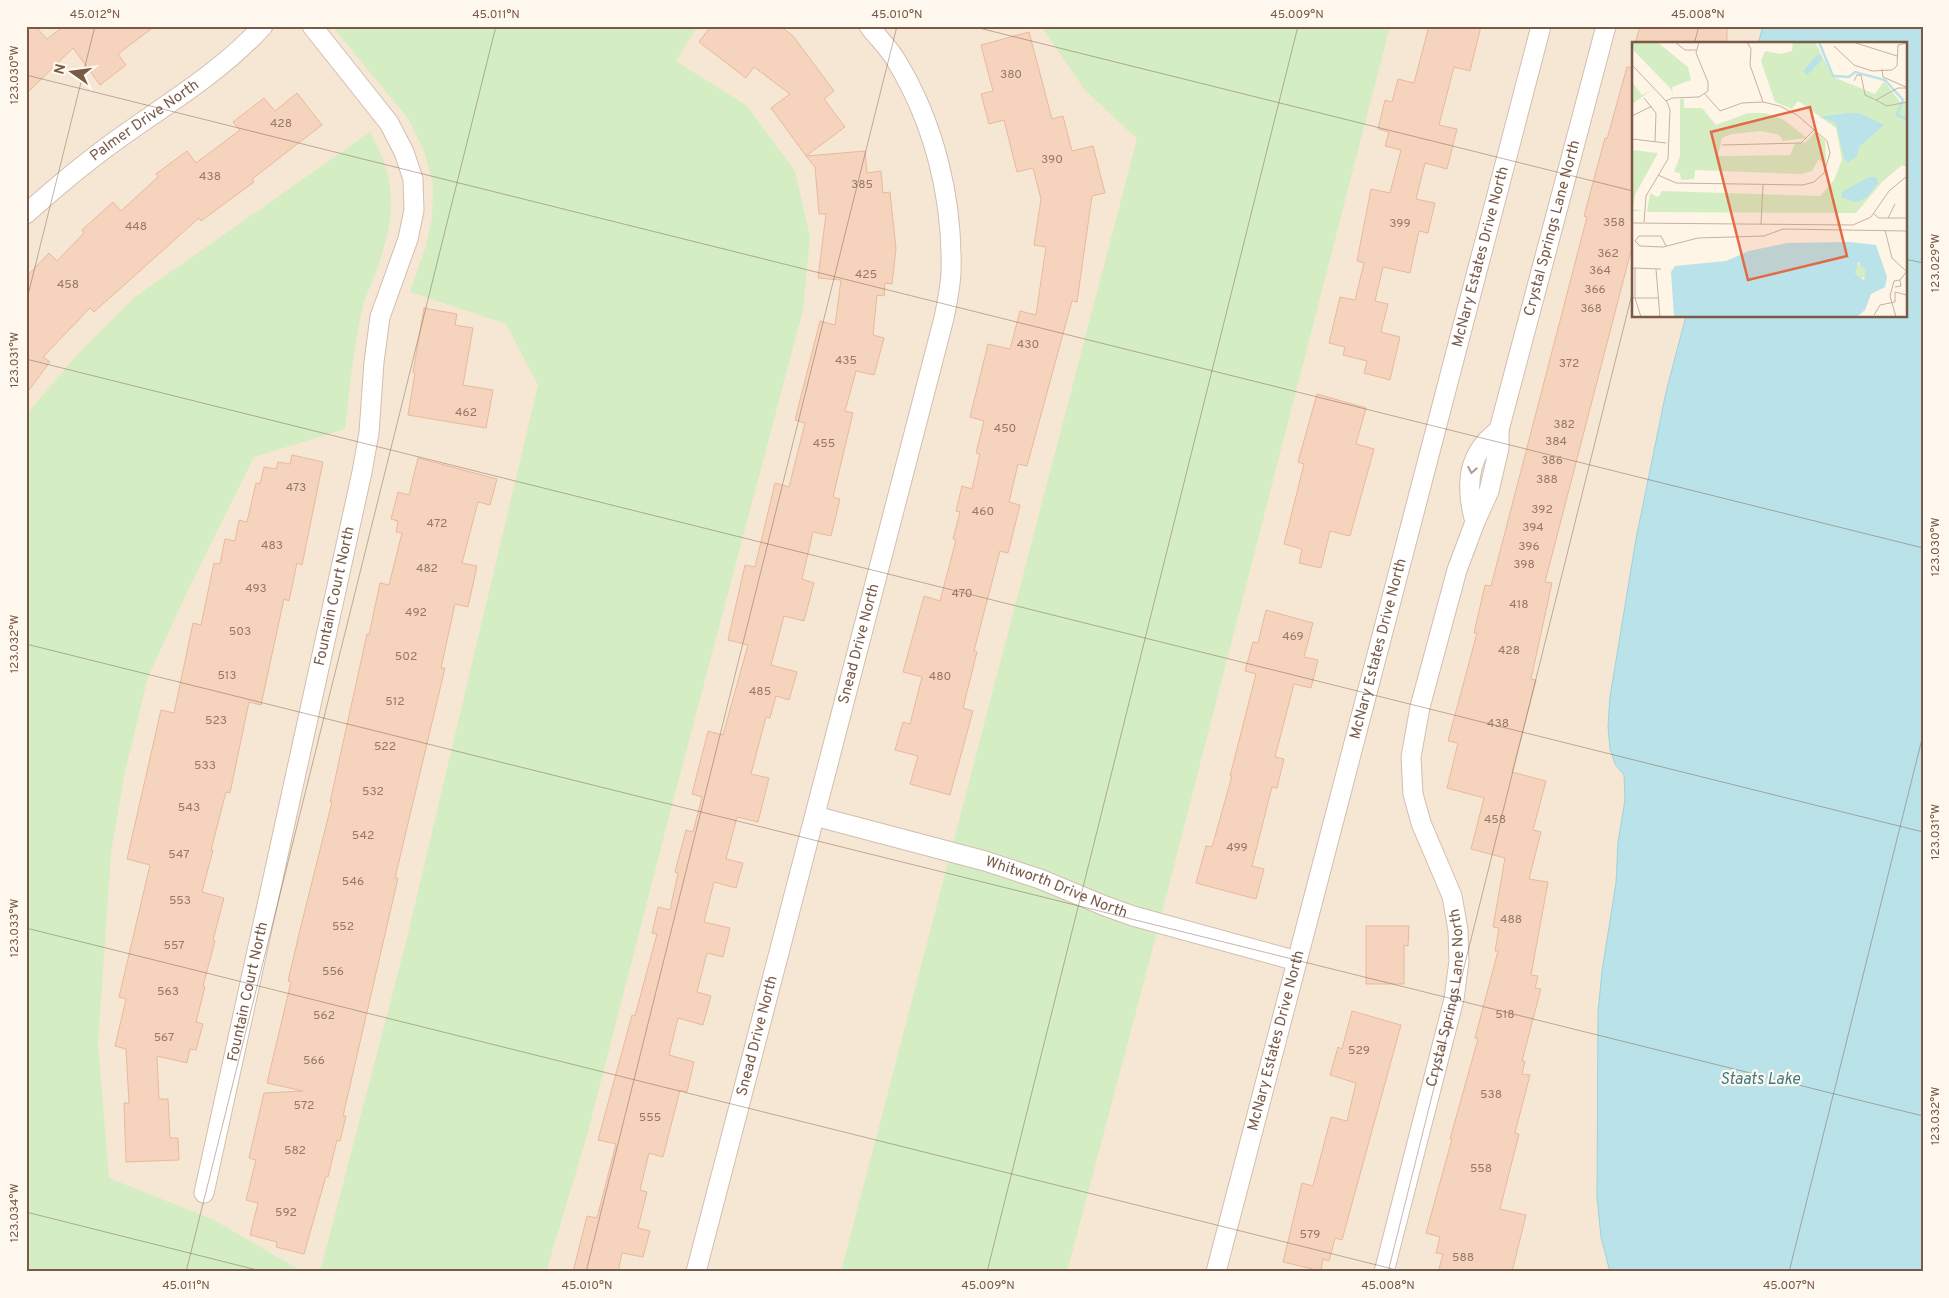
<svg xmlns="http://www.w3.org/2000/svg" width="1949" height="1298" viewBox="0 0 1949 1298" font-family="Overpass,sans-serif">
<style>
.residential{fill:#f6e7d4;fill-rule:evenodd}
.green{fill:#d4edc3}
.water{fill:#b9e2e9;stroke:#9fd2db}
.building{fill:#f5d3bc;stroke:#e9b99c}
.lines{fill:none;stroke-linecap:round;stroke-linejoin:round}
.street-casing{stroke:#d3beae;stroke-width:21}
.street{stroke:#fff;stroke-width:19}
.oneway{stroke:#af9c92}
.ticks{fill:none;stroke:#795a49;stroke-width:1;stroke-opacity:0.45}
.labels{text-anchor:middle;dominant-baseline:central;stroke-width:4.5;stroke-linejoin:round;paint-order:stroke}
.number-label{font-size:12px;fill:#987866}
.street-label{font-size:15px;fill:#795a49;stroke:#fff8ee}
.water-label{font-size:16px;font-style:italic;fill:#3e7a87;stroke:#fff8ee}
.inset-river{fill:none;stroke:#b9e2e9;stroke-width:2.5}
.inset-road{fill:none;stroke:#c5b2a3;stroke-width:1}
.view{fill:#e36a45;fill-opacity:0.15;stroke:#e36a45;stroke-width:2.5}
.inset-edge{fill:none;stroke:#795a49;stroke-width:2.5}
.neatline{fill:none;stroke:#795a49;stroke-width:2}
.ticks-label{font-size:12px;text-anchor:middle;fill:#795a49}
</style>
<rect width="100%" height="100%" fill="#fef5e7"/>
<!-- residential -->
<path class="residential" d="M26 26H1923V1272H26ZM1633 44H1905V316H1633Z"/>
<!-- green -->
<path class="green" d="M332 26H698L676 61 747 106 795 171 810 237 803 310 673 801 586 1139 546 1272H320L405 946 538 385 506 324 410 292 426 246 432 218 433 184 424 151 409 120Z
M1041 26H1390L1151 955 1067 1272H841L1137 139 1085 90Z
M370 132C397 182 396 211 379 264 374 279 366 293 363 307 353 347 350 388 345 429L254 457 187 592 148 677 125 772 111 853 98 1044 109 1178 214 1220 303 1272H26V415L77 355 135 297Z"/>
<!-- water -->
<path class="water" d="M1763 26H1923V1272H1610L1601 1237 1597 1197 1598 1012 1602 971 1616 883 1618 842 1625 800 1624 775 1615 764 1610 749 1608 726 1610 697 1636 539 1666 392 1686 316H1905V44H1758Z"/>
<!-- building -->
<path class="building" d="M26 26H35L47 39 64 26H155L118 54 126 65 100 85 73 48 26 94Z
M711 26H780L793 36 834 91 824 99 845 127 806 156 771 108 790 94 754 67 746 78 699 42Z
M1429 26H1481L1470 71 1454 67 1439 125 1457 129 1447 169 1425 163 1416 199 1435 203 1428 233 1419 231 1410 273 1383 267 1375 301 1388 304 1381 332 1400 337 1390 380 1364 373 1367 361 1343 355 1345 347 1329 343 1340 297 1355 300 1364 263 1357 261 1371 189 1390 193 1401 150 1385 146 1389 132 1378 129 1385 100 1392 102 1398 79 1414 83Z
M1640 26H1727V44H1635Z
M1029 32 1052 119 1063 116 1072 151 1093 146 1105 193 1092 196 1077 302 1072 301 1027 466 1018 464 1009 502 1020 505 1008 553 1000 551 974 651 977 652 963 708 973 711 950 795 910 784 918 756 895 750 903 722 910 724 922 677 903 672 924 596 940 601 956 540 953 539 960 512 956 511 962 486 972 489 980 454 976 453 984 421 970 417 988 344 1010 349 1020 311 1036 315 1046 247 1034 245 1041 199 1033 168 1017 172 1004 120 989 124 981 94 993 91 981 45Z
M1627 67 1633 68V243L1545 582 1552 583 1531 679 1536 680 1512 772 1546 781 1533 830 1541 832 1529 879 1548 882 1531 975 1538 976 1535 988 1541 989 1522 1061H1525L1522 1074 1530 1075 1515 1133 1519 1134 1500 1209 1526 1215 1512 1272H1451L1439 1269 1443 1254 1436 1253 1440 1237 1426 1233 1452 1139H1450L1478 1039 1475 1038 1498 951H1495L1499 928 1493 927 1505 858 1471 849 1484 798 1447 788 1458 743 1448 741 1477 633H1474L1485 585 1491 586 1587 217 1584 216 1605 138 1607 139Z
M297 93 322 125 252 179 254 182 201 221 199 218 94 312 90 308 43 357 50 362 26 394V277L49 253 57 261 84 233 82 230 113 202 121 211 158 177 156 174 187 151 196 163 240 130 233 122 264 98 275 111Z
M865 151 867 173 881 171 883 193 890 192 896 249 892 284 885 283 884 296 877 295 873 335 884 338 874 375 856 371 845 411 853 413 833 497 840 499 831 536 813 532 802 579 814 583 804 621 784 616 771 665 797 672 789 700 776 696 770 718 766 717 751 774 769 778 758 822 737 817 726 859 743 863 736 888 714 882 704 922 730 928 723 957 707 953 697 992 711 996 703 1025 678 1018 669 1055 694 1062 687 1092 680 1090 663 1157 649 1153 640 1190 647 1192 638 1228 650 1231 643 1257 622 1253 618 1272H573L587 1216 597 1218 616 1144 598 1140 632 1015 635 1016 657 934 652 933 658 907 670 910 678 873 675 872 686 830 693 832 702 797 692 794 708 731 723 735 748 645 728 640 745 565 755 567 775 483 789 487 805 423 795 420 820 321 835 325 841 280 818 278 826 214H819L815 167 806 156Z
M424 308 457 314 455 325 473 328 463 385 493 390 486 428 408 415 415 373 413 372Z
M1317 394 1366 408 1356 444 1374 449 1350 536 1330 531 1321 568 1299 563 1302 549 1284 544 1304 464 1298 462Z
M292 455 323 462 302 565 297 563 289 601 284 599 261 705 249 702 230 793 226 792 211 850H213L202 892 224 898 213 940 215 941 203 986 205 987 196 1022 203 1024 196 1050 190 1049 187 1063 157 1056 159 1099H168L170 1138H178L179 1160 126 1162 124 1103H129L126 1049 115 1046 126 999 119 997 150 865 127 859 161 710 174 713 193 623 201 625 214 563 220 564 225 539 235 541 239 520 247 522 256 483 260 484 264 467 276 469 278 462 290 464Z
M418 458 497 479 490 505 478 502 462 563 477 566 468 607 455 604 441 668H445L395 878H398L343 1116H346L340 1141 337 1140 328 1177 326 1176 304 1254 276 1247 277 1242 250 1235 258 1203 246 1200 256 1160 249 1158 264 1093 303 1091 267 1083 291 982 288 981 300 930 332 802H330L367 634 369 635 380 583 389 585 402 533 396 532 398 521 391 519 398 492 409 495Z
M1266 610 1313 623 1304 657 1318 660 1311 688 1294 684 1275 757 1284 759 1277 788 1272 787 1252 866 1264 869 1256 899 1196 883 1206 846 1212 847 1232 776H1230L1256 674 1245 671 1253 642 1258 643Z
M1366 926H1409L1408 946 1404 945V984H1366Z
M1352 1011 1401 1025 1342 1240 1335 1238 1329 1261 1323 1259 1321 1271 1283 1262 1302 1183 1313 1186 1331 1117 1347 1121 1356 1083 1330 1075 1338 1047 1342 1049Z"/>
<g class="lines">
<!-- street casing -->
<g class="street-casing">
<g id="street">
<path id="s1" d="M26 214C56 187 86 162 118 139 168 103 221 72 263 26"/>
<path d="M1475 522C1468 497 1466 468 1482 447 1486 440 1493 435 1499 430"/>
<path id="s2" d="M815 816 985 861 1040 879 1105 906 1133 916 1297 961"/>
<path id="s3" d="M204 1193 362 472 369 433 374 362 380 317 408 239 414 210 413 179 404 152 389 123 312 26"/>
<path id="s4" d="M696 1272 944 318C947 304 950 288 951 273 953 200 935 125 897 62 890 49 878 38 869 26"/>
<path id="s5" d="M1216 1272 1541 26"/>
<path id="s6" d="M1384 1272 1454 999 1459 961 1458 930 1452 896 1421 823 1413 794 1411 757 1420 707 1457 570 1475 522 1489 491 1499 448V430L1606 26"/>
</g>
</g>
<!-- street -->
<use href="#street" class="street"/>
</g>
<!-- one-way arrows -->
<defs><path id="oneway-chevron" d="M-2-3.5L2.5 0L-2 3.5" fill="none" stroke-width="1.6" stroke-linecap="round" stroke-linejoin="round" transform="scale(1.25)"/></defs>
<use class="oneway" href="#oneway-chevron" transform="translate(1472 470) rotate(100)"/>
<!-- ticks -->
<path class="ticks" d="M971 26 1633 191M1694 44 1699 26M26 75 1923 548M1905 259 1923 263M26 303 95 26M26 359 1923 832M26 644 1923 1116M26 928 1405 1272M26 1212 265 1272M186 1272 496 26M586 1272 897 26M987 1272 1298 26M1388 1272 1633 290M1789 1272 1923 735"/>
<g class="labels">
<!-- number labels -->
<g class="number-label">
<text x="1011" y="75">380</text>
<text x="281" y="124">428</text>
<text x="1052" y="160">390</text>
<text x="210" y="177">438</text>
<text x="862" y="185">385</text>
<text x="1614" y="223">358</text>
<text x="1400" y="224">399</text>
<text x="136" y="227">448</text>
<text x="1608" y="254">362</text>
<text x="1600" y="271">364</text>
<text x="866" y="275">425</text>
<text x="68" y="285">458</text>
<text x="1595" y="290">366</text>
<text x="1591" y="309">368</text>
<text x="1028" y="345">430</text>
<text x="846" y="361">435</text>
<text x="1569" y="364">372</text>
<text x="466" y="413">462</text>
<text x="1564" y="425">382</text>
<text x="1005" y="429">450</text>
<text x="1556" y="442">384</text>
<text x="824" y="444">455</text>
<text x="1552" y="461">386</text>
<text x="1547" y="480">388</text>
<text x="296" y="488">473</text>
<text x="1542" y="510">392</text>
<text x="983" y="512">460</text>
<text x="437" y="524">472</text>
<text x="1533" y="528">394</text>
<text x="272" y="546">483</text>
<text x="1529" y="547">396</text>
<text x="1524" y="565">398</text>
<text x="427" y="569">482</text>
<text x="256" y="589">493</text>
<text x="962" y="594">470</text>
<text x="1519" y="605">418</text>
<text x="416" y="613">492</text>
<text x="240" y="632">503</text>
<text x="1293" y="637">469</text>
<text x="1509" y="651">428</text>
<text x="406" y="657">502</text>
<text x="227" y="676">513</text>
<text x="940" y="677">480</text>
<text x="760" y="692">485</text>
<text x="395" y="702">512</text>
<text x="216" y="721">523</text>
<text x="1498" y="724">438</text>
<text x="385" y="747">522</text>
<text x="205" y="766">533</text>
<text x="373" y="792">532</text>
<text x="189" y="808">543</text>
<text x="1495" y="820">458</text>
<text x="363" y="836">542</text>
<text x="1237" y="848">499</text>
<text x="179" y="855">547</text>
<text x="353" y="882">546</text>
<text x="180" y="901">553</text>
<text x="1511" y="920">488</text>
<text x="343" y="927">552</text>
<text x="174" y="946">557</text>
<text x="333" y="972">556</text>
<text x="168" y="992">563</text>
<text x="1505" y="1015">518</text>
<text x="324" y="1016">562</text>
<text x="164" y="1038">567</text>
<text x="1359" y="1051">529</text>
<text x="314" y="1061">566</text>
<text x="1491" y="1095">538</text>
<text x="304" y="1106">572</text>
<text x="650" y="1118">555</text>
<text x="295" y="1151">582</text>
<text x="1481" y="1169">558</text>
<text x="286" y="1213">592</text>
<text x="1310" y="1235">579</text>
<text x="1463" y="1258">588</text>
</g>
<!-- street labels -->
<g class="street-label">
<text stroke="none"><textPath href="#s1" startOffset="151">Palmer Drive North</textPath></text>
<text stroke="none"><textPath href="#s6" startOffset="1081">Crystal Springs Lane North</textPath></text>
<text stroke="none"><textPath href="#s5" startOffset="1049">McNary Estates Drive North</textPath></text>
<text stroke="none"><textPath href="#s3" startOffset="611">Fountain Court North</textPath></text>
<text stroke="none"><textPath href="#s4" startOffset="649">Snead Drive North</textPath></text>
<text stroke="none"><textPath href="#s5" startOffset="644">McNary Estates Drive North</textPath></text>
<text stroke="none"><textPath href="#s2" startOffset="252">Whitworth Drive North</textPath></text>
<text stroke="none"><textPath href="#s3" startOffset="206">Fountain Court North</textPath></text>
<text stroke="none"><textPath href="#s6" startOffset="282">Crystal Springs Lane North</textPath></text>
<text stroke="none"><textPath href="#s4" startOffset="244">Snead Drive North</textPath></text>
<text stroke="none"><textPath href="#s5" startOffset="239">McNary Estates Drive North</textPath></text>
</g>
<!-- water labels -->
<g class="water-label">
<text x="1760" y="1080">Staats Lake</text>
</g>
</g>
<!-- overview -->
<g transform="translate(1632 42)">
<rect width="275" height="275" fill="#fef5e7"/>
<path d="M0 0H25L56 25 59 38 40 45 41 54 39 47 0 7ZM161 0H183L201 35 243 52 252 39 268 60 275 59V125L270 123 250 140 224 171 15 170 18 151 26 155 30 149 188 154 202 138 210 118 204 86 166 59 160 67 143 60 129 19 133 9 149 12 160 9ZM0 40 10 53 21 47 0 62ZM48 57H52V66H70L84 83 116 71H133L152 78 175 96 151 99 147 93 129 89 100 92 90 96 86 114 158 113 163 102 174 100 183 90 193 99 194 120 186 118 180 129 169 132 63 128 62 137 49 138 48 131 42 130 48 114ZM0 108 26 111 3 153 1 167 11 169H0ZM222 229a7 7 0 1 1 14 0a7 7 0 1 1-14 0Z" fill="#d4edc3"/>
<path d="M185 13H189L190 18 175 33 171 29ZM216 71H227L252 83 227 105 225 114 216 121 212 116 204 81 188 75ZM237 135H244L246 141 234 156 223 160 210 155V150ZM218 200 244 203 255 235 253 245 239 252 233 268 225 275H42L39 230 43 224 94 219 117 209 155 201ZM226 220 234 228 232 238 223 232Z" fill="#b9e2e9" fill-rule="evenodd"/>
<path class="inset-river" d="M187 0 201 34 217 35 223 30 253 38 271 58 265 73 275 77"/>
<path class="inset-road" d="M43 0 53 8H64M115 0 119 7 118 23 131 60M224 1 265 14M202 4 222 23 240 29 260 28 265 24 266 3 275 1M0 23 35 60 38 68 36 117 14 154 12 180M250 27 251 35 274 45M222 39 225 33H229L233 53 244 58 266 46H275M12 56 24 71 23 100M244 58 255 64 275 60M34 59 40 56 67 55 76 49V40L64 11 67 0M0 74 20 64M0 97 34 101M90 103 169 101 183 87M26 133 44 141 171 143 182 140 192 131 198 111 195 99 165 73 148 64 131 60 110 61 88 69 72 51M242 172 247 176H275M256 176 263 162M0 181 221 183 239 175 257 149 275 134M129 182 131 143M253 188 260 216 275 230M34 204 29 194H7L3 199 8 204 31 205 66 196 132 194 151 187 275 189M0 226 29 227M3 226V256L9 275M24 227 28 275M263 245 269 244 268 238 275 229M0 256H26M242 273 248 263 263 260V250L275 253M264 275 258 254 262 239 268 238"/>
<path class="view" d="M178 65 215 214 116 238 79 90Z"/>
<rect width="275" height="275" class="inset-edge"/>
</g>
<!-- border -->
<rect width="1949" height="1298" fill="none" stroke="#fff8ee" stroke-width="55"/>
<!-- north arrow -->
<g transform="translate(72 72) rotate(284)" stroke="#fff8ee" stroke-width="4" paint-order="stroke">
<path d="M0-4L9 19L0 12L-9 19Z" fill="#795a49"/>
<text y="-8" font-size="14" font-weight="bold" text-anchor="middle" fill="#795a49">N</text>
</g>
<rect x="28" y="28" width="1894" height="1242" class="neatline"/>
<g class="ticks-label">
<text x="95" y="18">45.012°N</text>
<text x="496" y="18">45.011°N</text>
<text x="897" y="18">45.010°N</text>
<text x="1297" y="18">45.009°N</text>
<text x="1698" y="18">45.008°N</text>
<text transform="translate(14 75) rotate(-90)" y="4">123.030°W</text>
<text transform="translate(1935 263) rotate(-90)" y="4">123.029°W</text>
<text transform="translate(14 360) rotate(-90)" y="4">123.031°W</text>
<text transform="translate(1935 547) rotate(-90)" y="4">123.030°W</text>
<text transform="translate(14 644) rotate(-90)" y="4">123.032°W</text>
<text transform="translate(1935 832) rotate(-90)" y="4">123.031°W</text>
<text transform="translate(14 928) rotate(-90)" y="4">123.033°W</text>
<text transform="translate(1935 1116) rotate(-90)" y="4">123.032°W</text>
<text transform="translate(14 1213) rotate(-90)" y="4">123.034°W</text>
<text x="186" y="1289">45.011°N</text>
<text x="587" y="1289">45.010°N</text>
<text x="988" y="1289">45.009°N</text>
<text x="1388" y="1289">45.008°N</text>
<text x="1789" y="1289">45.007°N</text>
</g>
</svg>
